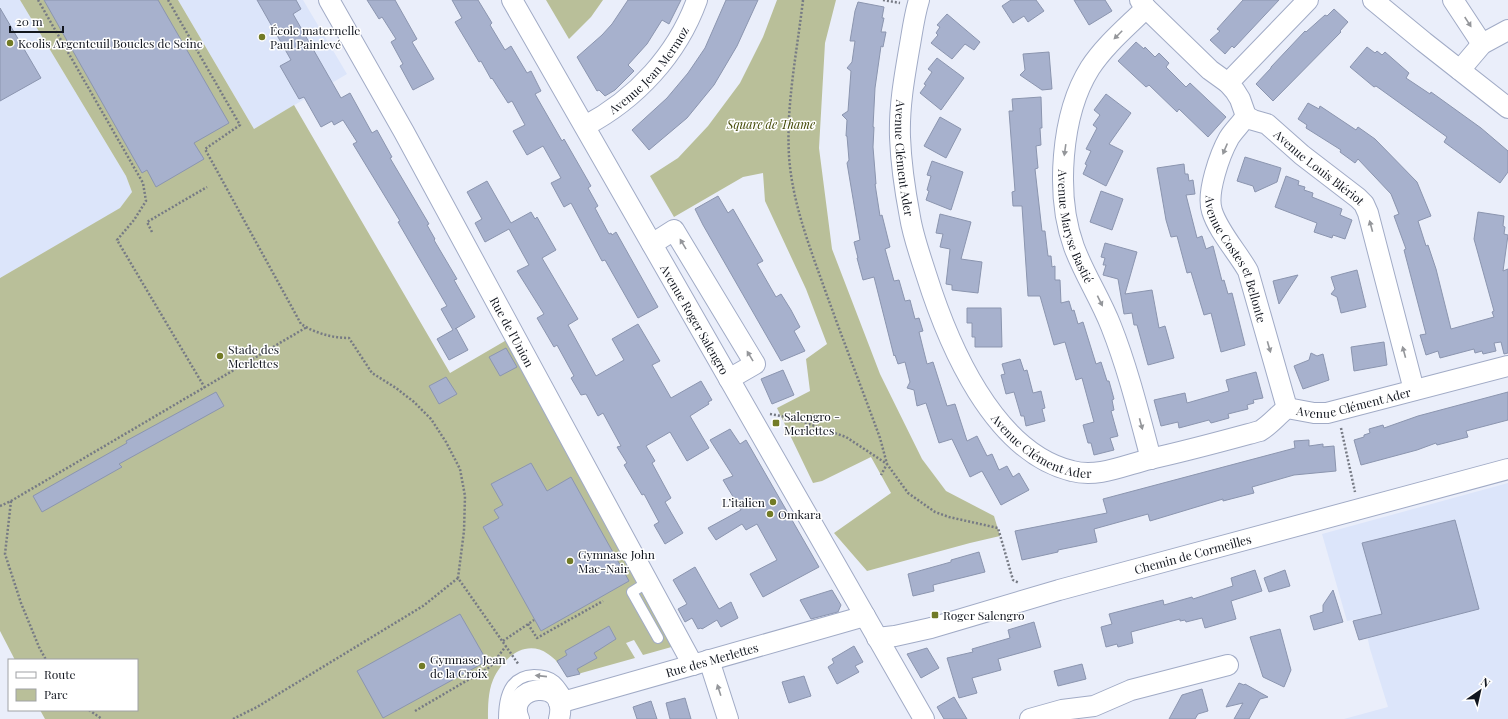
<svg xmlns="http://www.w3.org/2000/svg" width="1508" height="719" viewBox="0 0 1508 719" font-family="'Playfair Display',serif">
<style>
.built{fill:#dce5fa}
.green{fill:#b9bf99}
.building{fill:#a7b1cd;stroke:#8b95af}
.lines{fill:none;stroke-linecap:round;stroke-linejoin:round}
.service-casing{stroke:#a1abc6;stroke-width:12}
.minor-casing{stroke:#a1abc6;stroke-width:22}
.path{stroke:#767a84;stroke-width:2.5;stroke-dasharray:2 2;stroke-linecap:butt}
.service{stroke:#fff;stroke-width:10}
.minor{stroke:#fff;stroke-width:20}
.oneway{fill:#94969a}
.poi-dot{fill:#727b26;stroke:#fff;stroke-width:1.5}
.labels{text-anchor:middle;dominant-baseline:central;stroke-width:3;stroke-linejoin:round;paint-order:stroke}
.poi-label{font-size:12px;fill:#12161f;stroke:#fff;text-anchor:start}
.street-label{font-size:12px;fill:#12161f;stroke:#fff}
.park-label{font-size:12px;font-style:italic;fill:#424804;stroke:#fff}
</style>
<rect width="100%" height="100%" fill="#eaeefa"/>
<!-- built -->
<path class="built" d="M0 0H20L126 176 132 192 121 208 0 278Z
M178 0H303L347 74 254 129Z
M1508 483V719H1344L1388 707 1370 649 1363 618 1347 621 1322 534Z"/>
<!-- green -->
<path class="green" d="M20 0H178L254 129 294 105 450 373 515 335 675 646 643 655 634 640 626 643 635 658 567 677C564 672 561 666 557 662 555 659 551 656 548 654 525 638 502 659 493 680 488 692 488 706 488 719H45L40 710H137V660H15L0 631V278L120 208 132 192 126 176Z
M546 0H603L591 17 569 39Z
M777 0H836L825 43 819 148 832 249 880 374 922 459 946 491 994 516 1000 536 970 543 867 571 834 533 891 493 871 457 822 481 813 483 777 408 810 391 806 359 827 344 806 289 765 201 763 173 743 177 674 217 650 176 678 158 708 126 740 83 763 37Z"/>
<!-- building -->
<path class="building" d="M44 0H158L229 123 194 143 204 159 156 187 147 170 142 173Z
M257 0H296L301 9 293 14 341 98 350 93 372 133 377 130 392 157 390 158 429 224 427 225 435 239 434 240 457 279 454 280 475 317 455 329 456 328 468 350 449 360 437 339 453 330 441 309 447 306 398 222 400 221 353 144 357 142 343 120 334 125 332 121 321 127 304 97 299 99 280 66 291 60Z
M367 0H395L417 39 412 42 434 79 413 90 400 66 403 64 391 42 396 39 382 17 379 19Z
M452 0H478L492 23 490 25 505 50 511 46 527 73 531 71 541 91 535 94 562 141 564 139 591 186 588 188 598 206 595 208 609 234 611 233 612 235 616 232 658 307 638 318 605 260 602 261 571 203 564 207 551 183 561 178 543 146 527 155 513 131 525 125 512 101 508 103 492 78 491 79 481 61 479 62 455 22 462 18Z
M628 0H681L669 24 662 20 647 44 628 65 634 71 615 90 605 96 599 90 597 91 577 57 602 35 612 24Z
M726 0H758L737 46 714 85 687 118 649 150 632 130 667 98 688 73 705 48Z
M1011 0H1036L1044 11 1028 22 1024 16 1013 23 1002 6Z
M1074 0H1105L1112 11 1089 25Z
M1243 0H1279L1234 48 1232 46 1225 54 1210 40 1220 31 1217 29Z
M858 2 884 7 882 18H884L881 32H886L883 47 881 46 875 88 873 127H874L873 147 876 184H875L880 216 882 215 890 247 885 249 894 281 899 280 905 301 910 300 915 319 919 318 923 331 919 332 927 364 933 362 947 406 955 404 967 441 977 436 987 456 992 454 999 470 1007 466 1013 477 1019 473 1029 490 1001 505 982 471 970 477 952 439 939 443 926 403 917 406 914 390 907 388 910 382 905 362 898 364 895 355 894 356 874 277 863 280 857 258H858L854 242 860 240 847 163 849 160 847 136H846L847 120 842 115 848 111 851 71 847 68 852 62 855 41H850L855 11Z
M0 8 41 78 0 101Z
M1334 9 1348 22 1340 31 1341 32 1273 101 1256 84 1271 68V67L1305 31 1306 32 1325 15 1327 16Z
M947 14 980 42 974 50 965 44 952 59 931 43 938 35 936 33 940 27 937 25Z
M1136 42 1144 49 1145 47 1155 57 1159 53 1169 63 1166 67 1186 87 1190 83 1226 117 1208 137 1179 109 1177 112 1149 85 1146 87 1118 61Z
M1367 47 1375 53 1377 51 1382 55 1385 52 1409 73 1406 78 1430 94 1431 92 1481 128 1508 151V172L1500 183 1444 142 1447 137 1376 86 1374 87 1350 67Z
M1049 52 1052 89 1042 90 1020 75 1025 70 1023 54Z
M937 58 964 78 941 110 920 93 926 85 924 84 932 72 928 69Z
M1106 94 1131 113 1109 144 1123 151 1106 186 1083 174 1087 165 1085 164 1091 151 1086 149 1097 128 1093 125 1100 115 1094 110Z
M1041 97 1042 128H1040L1041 145 1036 146 1038 168 1035 169 1042 231H1045L1048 256H1051L1052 267 1055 266V280H1060L1061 303 1069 301 1072 311 1074 310 1078 324 1083 322 1096 364 1101 362 1107 381H1109L1114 399 1112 400 1114 410 1111 411 1118 436 1110 438 1114 450 1094 455 1091 443H1088L1083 425 1094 422 1082 378 1076 380 1065 342 1054 345 1040 296H1028L1022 206H1013L1012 192 1015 191 1009 111H1013L1012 99Z
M1308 103 1319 109 1320 106 1356 130 1358 127 1375 139 1417 182 1431 216 1418 221 1426 246 1428 245 1436 269 1451 329 1494 317 1492 312 1494 311 1474 239 1478 212 1504 216 1503 226 1505 227 1504 234 1508 235 1503 271 1508 269V353L1504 354 1501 342 1494 343 1496 351 1483 354 1482 351 1475 353 1474 349 1440 358 1438 351 1426 355 1420 335 1426 334 1404 250 1406 249 1394 216 1399 214 1391 194 1358 159 1355 163 1340 152 1341 150 1306 128 1307 125 1298 119Z
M940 117 961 129 946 158 924 146Z
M1245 157 1281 168 1277 182 1255 192 1253 186 1237 181Z
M932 161 963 172 951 210 926 200 929 191 927 190 931 176 927 175Z
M1184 164 1185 174H1188L1189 181 1193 180 1195 194 1186 195 1197 238 1202 236 1206 249 1213 246 1222 281 1224 280 1228 294 1232 293 1245 345 1221 352 1211 313 1204 315 1191 272 1187 273 1177 236 1171 237 1166 220 1157 168Z
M1286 176 1299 181 1298 185 1305 187 1304 190 1313 193 1312 197 1342 209 1340 215 1352 220 1345 239 1333 235 1332 238 1314 232 1317 223 1275 207Z
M487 181 511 223 531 212 535 219 537 217 556 250 542 258 578 319 568 325 596 376 624 360 612 339 638 324 660 361 652 365 671 398 701 381 712 400 708 402 709 404 690 416 709 448 687 461 670 432 646 446 655 461 652 463 671 498 665 502 683 533 665 544 654 525 659 522 644 494 642 495 624 465 627 463 617 447 621 446 603 413 598 416 586 394 581 395 571 378 574 376 557 345 554 347 537 318 544 314 517 271 529 265 509 229 485 242 475 223 482 219 467 192Z
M1101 191 1123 199 1112 230 1090 222Z
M718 196 728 213 733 209 763 261 757 264 776 297 781 294 791 310 800 327 794 331 805 351 781 361 703 225 695 209Z
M940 214 971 222 961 259 982 262 978 293 952 290V285L946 284 950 249 940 247 943 234 936 233Z
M1105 243 1137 252 1125 294 1152 290 1159 328 1165 326 1174 358 1148 365 1137 325H1134L1132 313 1124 314 1118 279 1103 275 1106 265H1103L1105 258 1101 257Z
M1357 270 1366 307 1341 313 1337 297 1331 294 1335 289 1331 277Z
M1298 275 1279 304 1273 281Z
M967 308H1001L1002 347H975V337H972V323H967Z
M1384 342 1387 365 1354 371 1351 347Z
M506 348 517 367 500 376 489 357Z
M1311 353 1317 356 1323 354 1329 380 1303 389 1294 366 1309 360Z
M1020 359 1024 371 1027 370 1033 393 1041 391 1045 408 1042 409 1045 421 1026 426 1024 416H1021L1014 392 1006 394 1001 375 1005 374 1002 364Z
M783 370 794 395 772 404 761 379Z
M1256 372 1263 398 1253 400 1254 403 1247 405 1248 409 1228 414 1229 418 1211 423 1209 420 1179 428 1178 422 1161 426 1154 400 1185 393 1187 403 1229 391 1226 380Z
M446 377 457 394 439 404 429 386Z
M216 392 224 406 119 464 122 467 42 512 33 496 127 443 126 441Z
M1508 392V420L1466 431 1468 437 1437 445 1436 443 1417 450 1361 465 1354 440 1364 437V435L1370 433 1369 429 1383 425 1384 428 1418 416Z
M730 429 740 444 746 440 819 567 763 597 750 574 777 560 757 524 746 530 742 524 716 540 708 528 741 510 723 480 733 476 710 440Z
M1309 440V446L1323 444V447L1334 446 1336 471 1294 475 1252 487 1254 493 1223 501V499L1150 521 1148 514 1094 529 1097 542 1058 550V552L1022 560 1015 531 1107 513 1103 499 1295 448 1294 441Z
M531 463 547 491 571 477 629 581 541 631 483 527 499 518 494 510 503 505 491 484Z
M1455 520 1479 609 1359 640 1353 621 1382 614 1362 543Z
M979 552 985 572 933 585 934 591 913 596 908 574 951 562V560Z
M695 567 719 609 731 602 738 618 721 627 717 620 702 629 701 628 698 629 692 618 685 622 678 609 687 604 673 580Z
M1255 570 1262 591 1231 601 1236 619 1205 628 1202 618 1186 622 1185 620 1180 621V619L1131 632 1133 643 1118 647 1117 644 1106 647 1101 627 1112 624 1109 614 1163 600 1164 605 1192 597 1193 599 1233 586 1231 578Z
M1285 570 1290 586 1269 592 1264 578Z
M832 590 841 605 838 612 811 619 800 600Z
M1333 590 1343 622 1314 630 1310 616 1323 612V605Z
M460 614 487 661 383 718 357 671Z
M1034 622 1041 647 998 659 1001 670 972 678 977 693 959 698 947 658 973 652 972 649 1010 638 1008 630Z
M609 626 616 639 594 653 597 658 577 669 580 674 567 677 557 661 567 655 565 651Z
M1280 629 1291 670 1284 687 1263 677 1250 637Z
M854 646 863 662 855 666 859 672 837 684 828 667 834 663 832 659Z
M927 648 939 668 921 678 907 654Z
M1082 664 1086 679 1058 686 1054 671Z
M804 676 811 696 789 703 782 682Z
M1239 683 1244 685 1245 684 1268 697 1260 699 1249 719H1234L1243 703 1226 707Z
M1202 689 1208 711 1198 714 1195 719H1169L1182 695Z
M954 697 967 719H944L937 707Z
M685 698 691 719H670L666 703Z
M651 701 657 719H637L633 707Z"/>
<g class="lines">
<!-- service casing -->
<g class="service-casing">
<path id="service" d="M648 582 632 592 658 638
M504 719C504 698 509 676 534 675 541 675 549 676 555 681 560 685 564 693 568 698"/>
</g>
<!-- minor casing -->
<g class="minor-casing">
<g id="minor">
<path id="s1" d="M329 0 404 132 693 665"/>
<path id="s2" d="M512 0 924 719"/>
<path id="s3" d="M919 0C914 16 912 34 909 50 904 79 899 108 900 137 901 164 905 191 910 217 913 236 920 255 926 274 948 344 993 452 1072 471 1098 478 1125 465 1150 459 1187 451 1223 441 1260 431 1270 425 1277 416 1287 408L1314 413H1327L1508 366"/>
<path id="s4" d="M1140 0 1146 8 1210 70 1228 83 1235 91 1240 99 1246 116 1253 120 1267 124 1302 155 1358 198 1364 204 1368 213 1414 390"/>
<path d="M1373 0 1424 42 1508 108"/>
<path d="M1453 0 1482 44"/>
<path id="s5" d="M1146 8C1127 27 1105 45 1090 68 1061 114 1055 195 1074 247 1084 274 1100 298 1111 326 1128 369 1139 414 1151 459"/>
<path d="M1460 70 1482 44 1508 30"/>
<path d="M1228 83 1308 0"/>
<path id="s6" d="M1246 116C1241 124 1234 130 1229 138 1220 154 1206 193 1212 211 1218 231 1238 253 1248 271L1287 408"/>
<path id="s7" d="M585 126C636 99 677 55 697 0"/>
<path d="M652 244 674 230 755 364 729 379"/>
<path id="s8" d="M877 638 895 636 931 628 1059 590 1508 469"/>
<path d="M709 660 728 719"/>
<path id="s9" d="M559 703 865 616"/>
<path d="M519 719C504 686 570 675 559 719"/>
<path d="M1030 719 1062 710 1094 706 1131 690 1228 665"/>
</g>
</g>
<!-- path -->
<path class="path" d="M38 0 143 183 146 201 134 220 117 240 205 388
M168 0 240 125 205 149 301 324C315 333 332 338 349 338L372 373 396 388 414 402 431 419 446 442 460 469 465 496 464 531 458 578 519 665
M803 0C797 52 786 104 789 156 792 202 810 248 825 290 843 340 862 389 880 438L887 464 881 475
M883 0 900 3
M152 232 147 222 207 187
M770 414 792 418 846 437 887 464 908 493 935 512 949 517 998 528 1013 580 1019 583
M1341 428 1355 492
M11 501 5 554 21 603 39 647 46 660
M0 506 11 501 307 327
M528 624 537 638 603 601
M503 641 534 620
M89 710 102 719
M415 711 490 667 506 646
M233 719 257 707 423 606 458 578"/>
<!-- service -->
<use href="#service" class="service"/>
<!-- minor -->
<use href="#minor" class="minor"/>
</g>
<!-- one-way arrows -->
<defs><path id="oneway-solid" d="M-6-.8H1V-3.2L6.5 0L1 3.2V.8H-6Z"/></defs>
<g class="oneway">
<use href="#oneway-solid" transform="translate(1468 22) rotate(57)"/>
<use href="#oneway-solid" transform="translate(1118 35) rotate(135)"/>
<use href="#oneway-solid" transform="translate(1225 149) rotate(113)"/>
<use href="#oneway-solid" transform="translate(1065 150) rotate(98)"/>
<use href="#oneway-solid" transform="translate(1371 226) rotate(-105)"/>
<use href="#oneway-solid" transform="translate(683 244) rotate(-121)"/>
<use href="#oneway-solid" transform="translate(1100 301) rotate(64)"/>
<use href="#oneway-solid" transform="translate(1269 347) rotate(74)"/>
<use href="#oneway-solid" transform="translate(1404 352) rotate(-105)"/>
<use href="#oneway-solid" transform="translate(750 356) rotate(-121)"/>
<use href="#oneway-solid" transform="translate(1141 424) rotate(75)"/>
<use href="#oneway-solid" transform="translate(541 676) rotate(-174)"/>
<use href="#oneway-solid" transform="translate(719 690) rotate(-108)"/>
</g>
<!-- markers -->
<g class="poi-dot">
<circle cx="262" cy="37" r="4"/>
<circle cx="10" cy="43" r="4"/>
<circle cx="220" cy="356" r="4"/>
<rect x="772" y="419" width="8" height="8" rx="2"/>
<circle cx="773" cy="502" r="4"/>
<circle cx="770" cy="514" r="4"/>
<circle cx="570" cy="561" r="4"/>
<rect x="931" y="611" width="8" height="8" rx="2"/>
<circle cx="422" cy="666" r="4"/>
</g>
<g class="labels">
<!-- poi labels -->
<g class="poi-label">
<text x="270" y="30">École maternelle<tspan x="270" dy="14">Paul Painlevé</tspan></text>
<text x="18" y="43">Keolis Argenteuil Boucles de Seine</text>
<text x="228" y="349">Stade des<tspan x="228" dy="14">Merlettes</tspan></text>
<text x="784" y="416">Salengro -<tspan x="784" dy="14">Merlettes</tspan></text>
<text x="765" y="502" text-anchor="end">L’italien</text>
<text x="778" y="514">Omkara</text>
<text x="578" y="554">Gymnase John<tspan x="578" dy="14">Mac-Nair</tspan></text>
<text x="943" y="615">Roger Salengro</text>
<text x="430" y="659">Gymnase Jean<tspan x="430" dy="14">de la Croix</tspan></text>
</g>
<!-- street labels -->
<g class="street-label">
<text stroke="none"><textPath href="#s7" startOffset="86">Avenue Jean Mermoz</textPath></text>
<text stroke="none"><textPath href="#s3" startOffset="160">Avenue Clément Ader</textPath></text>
<text stroke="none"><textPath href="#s4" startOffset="250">Avenue Louis Blériot</textPath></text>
<text stroke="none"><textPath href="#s5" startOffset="247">Avenue Maryse Bastié</textPath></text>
<text stroke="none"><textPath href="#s6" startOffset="158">Avenue Costes et Bellonte</textPath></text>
<text stroke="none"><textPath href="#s2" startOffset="368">Avenue Roger Salengro</textPath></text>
<text stroke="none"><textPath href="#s1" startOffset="379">Rue de l'Union</textPath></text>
<text stroke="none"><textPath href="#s3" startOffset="831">Avenue Clément Ader</textPath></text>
<text stroke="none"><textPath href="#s3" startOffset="495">Avenue Clément Ader</textPath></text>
<text stroke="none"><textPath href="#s8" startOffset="327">Chemin de Cormeilles</textPath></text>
<text stroke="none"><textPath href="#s9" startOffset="159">Rue des Merlettes</textPath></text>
</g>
<!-- park labels -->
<g class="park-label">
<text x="771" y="124">Square de Thame</text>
</g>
</g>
<!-- legend -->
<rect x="8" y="659" width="130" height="52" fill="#ffffff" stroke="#a0a2a5"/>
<rect x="16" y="672" width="20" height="6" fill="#ffffff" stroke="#a0a2a5"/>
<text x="44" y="679" font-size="12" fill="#12161f">Route</text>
<rect x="16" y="689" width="20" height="12" fill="#b9bf99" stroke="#a0a2a5"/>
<text x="44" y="699" font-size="12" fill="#12161f">Parc</text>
<!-- north arrow -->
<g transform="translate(1480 691) rotate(34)" stroke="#ffffff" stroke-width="3" paint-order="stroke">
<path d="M0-3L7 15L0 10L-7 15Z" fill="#12161f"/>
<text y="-6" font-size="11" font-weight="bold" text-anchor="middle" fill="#12161f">N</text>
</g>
<!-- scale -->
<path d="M10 26v6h53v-6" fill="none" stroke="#12161f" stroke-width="2"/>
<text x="16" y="26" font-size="12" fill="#12161f" stroke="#ffffff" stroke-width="3" paint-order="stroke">20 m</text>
</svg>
